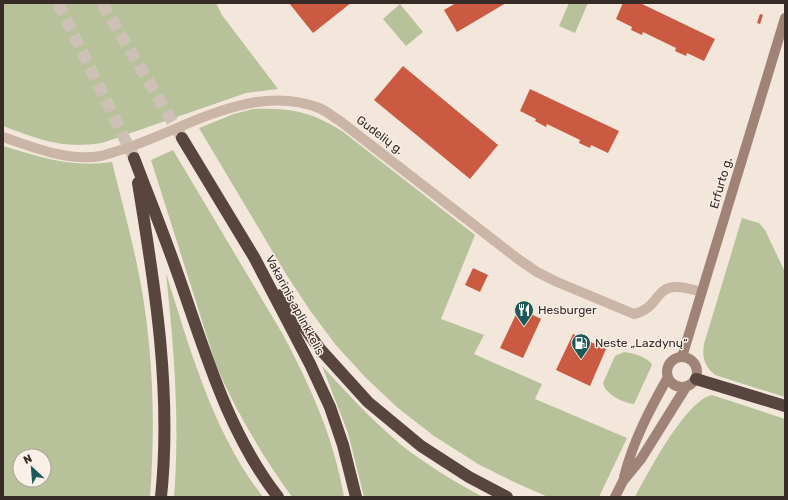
<svg xmlns="http://www.w3.org/2000/svg" width="788" height="500" viewBox="0 0 788 500" font-family="Rubik,sans-serif">
<style>
.green{fill:#b7c29a;fill-rule:evenodd}
.building{fill:#ca5a41}
.lines{fill:none;stroke-linecap:round;stroke-linejoin:round}
.highway-tunnel{stroke:#cdc1b6;stroke-width:12;stroke-dasharray:12 6;stroke-linecap:butt}
.street{stroke:#cbb5a6;stroke-width:10}
.secondary{stroke:#9f8377;stroke-width:10}
.highway{stroke:#58453e;stroke-width:12}
.labels{text-anchor:middle;dominant-baseline:central;stroke-width:3;stroke-linejoin:round;paint-order:stroke}
.street-label{font-size:12px;fill:#372b27;stroke:#faf0e7}
.poi-label{font-size:12px;fill:#372b27;stroke:#faf0e7;text-anchor:start}
</style>
<rect width="100%" height="100%" fill="#f3e6da"/>
<!-- green -->
<path class="green" d="M3 3H216L222 15 278 89 246 93 102 143C62 149 40 140 3 126Z
M569 3H588L575 33 559 26Z
M400 4 423 32 406 46 383 19Z
M253 109C291 108 309 111 342 131L475 235 441 319 484 335 474 354 542 384 535 399 627 438 599 497H548L514 482 478 464 434 436 398 408 365 377 335 344 309 309 286 274 199 128 234 114Z
M3 146C41 157 71 168 112 162 120 195 129 227 136 260 153 337 156 419 150 497H3ZM20 456H44V480H20Z
M173 150 282 333C310 385 334 438 344 497H292C262 455 236 412 216 365L151 160Z
M742 218 759 223 765 230 785 272V397L715 375C704 366 702 357 704 344Z
M166 273C190 349 213 433 263 497H174C180 422 174 348 166 273Z
M624 352C632 353 649 357 652 365L634 404C623 403 605 394 603 383L615 356Z
M322 366C347 393 372 420 400 444 425 464 455 482 483 497H364L348 433Z
M712 395 785 419V497H635C648 473 686 400 712 395Z"/>
<!-- building -->
<path class="building" d="M289 3H351L313 33Z
M456 3H506L457 32 444 10Z
M623 3H640L715 39 704 61 687 53 686 56 675 51 676 48 643 32 642 35 631 30 632 27 616 19Z
M760 14 763 15 760 24 757 23Z
M403 66 498 145 470 179 374 100Z
M530 89 619 131 608 153 591 145 590 148 579 143 580 140 547 124 546 127 535 121 536 119 520 111Z
M473 268 488 275 480 292 465 285Z
M519 308 541 319 523 358 500 348Z
M573 334 606 349 590 386 556 370Z"/>
<g class="lines">
<!-- highway-tunnel -->
<path class="highway-tunnel" d="M58 3 134 158
M102 3 182 138"/>
<!-- street -->
<path class="street" d="M3 137C33 147 68 162 101 156 109 154 117 151 124 149 185 129 253 82 319 108 327 111 333 117 340 121L518 259 537 272 557 282 634 314C657 309 656 288 674 287 684 286 693 290 702 292"/>
<!-- secondary -->
<path class="secondary" d="M667 372a15 15 0 1 1 30 0a15 15 0 1 1-30 0Z
M682 357 785 18
M624 477C633 441 650 409 668 377
M615 497 623 481 641 459 686 387"/>
<!-- highway -->
<path class="highway" d="M182 138 254 257 310 364 330 407 343 445 356 497
M134 158C148 195 163 232 176 269 204 347 226 430 278 497
M138 183C155 286 172 392 161 497
M281 295 320 349 368 402 421 446 469 477 507 497
M696 379 785 406"/>
</g>
<!-- icons -->
<defs>
<g id="restaurant-pin" transform="scale(1)"><path d="M0 17L-7.5 6A9.5 9.5 0 1 1 7.5 6Z" fill="#1b595a" stroke="#faf0e7"/><path d="M-5-6h1v4h1v-4h1v4h1v-4h1v5L-1.5 .5V6h-2V.5L-5-1ZM5-6V6H3V1.5H1.5Q1.5-4 5-6Z" fill="#fff"/></g>
<g id="fuel-pin" transform="scale(1)"><path d="M0 17L-7.5 6A9.5 9.5 0 1 1 7.5 6Z" fill="#1b595a" stroke="#faf0e7"/><path d="M-5.5-6h7V0h2V4h1.3V-2.5L3-4.5l.8-.8L6-3V5H2.5V1h-1V6h-7ZM-4.2-4.7v3.2H.2V-4.7Z" fill="#fff"/></g>
</defs>
<g fill-rule="evenodd">
<use href="#restaurant-pin" x="524" y="310"/>
<use href="#fuel-pin" x="581" y="343"/>
</g>
<g class="labels">
<!-- street labels -->
<g class="street-label">
<text transform="translate(380 135) rotate(37)">Gudelių g.</text>
<text transform="translate(721 183) rotate(-74)">Erfurto g.</text>
<text transform="translate(295 305) rotate(62)">Vakarinis aplinkkelis</text>
</g>
<!-- poi labels -->
<g class="poi-label">
<text x="538" y="310">Hesburger</text>
<text x="595" y="343">Neste „Lazdynų“</text>
</g>
</g>
<!-- border -->
<rect width="788" height="500" fill="none" stroke="#372b27" stroke-width="8"/>
<!-- north arrow -->
<g transform="translate(32 468) rotate(334)"><circle r="19" fill="#faf0e7" stroke="#aca19a"/>
<path d="M0-3L7 15L0 10L-7 15Z" fill="#1b595a"/>
<text y="-6" font-size="11" font-weight="bold" text-anchor="middle" fill="#372b27">N</text>
</g>
</svg>
